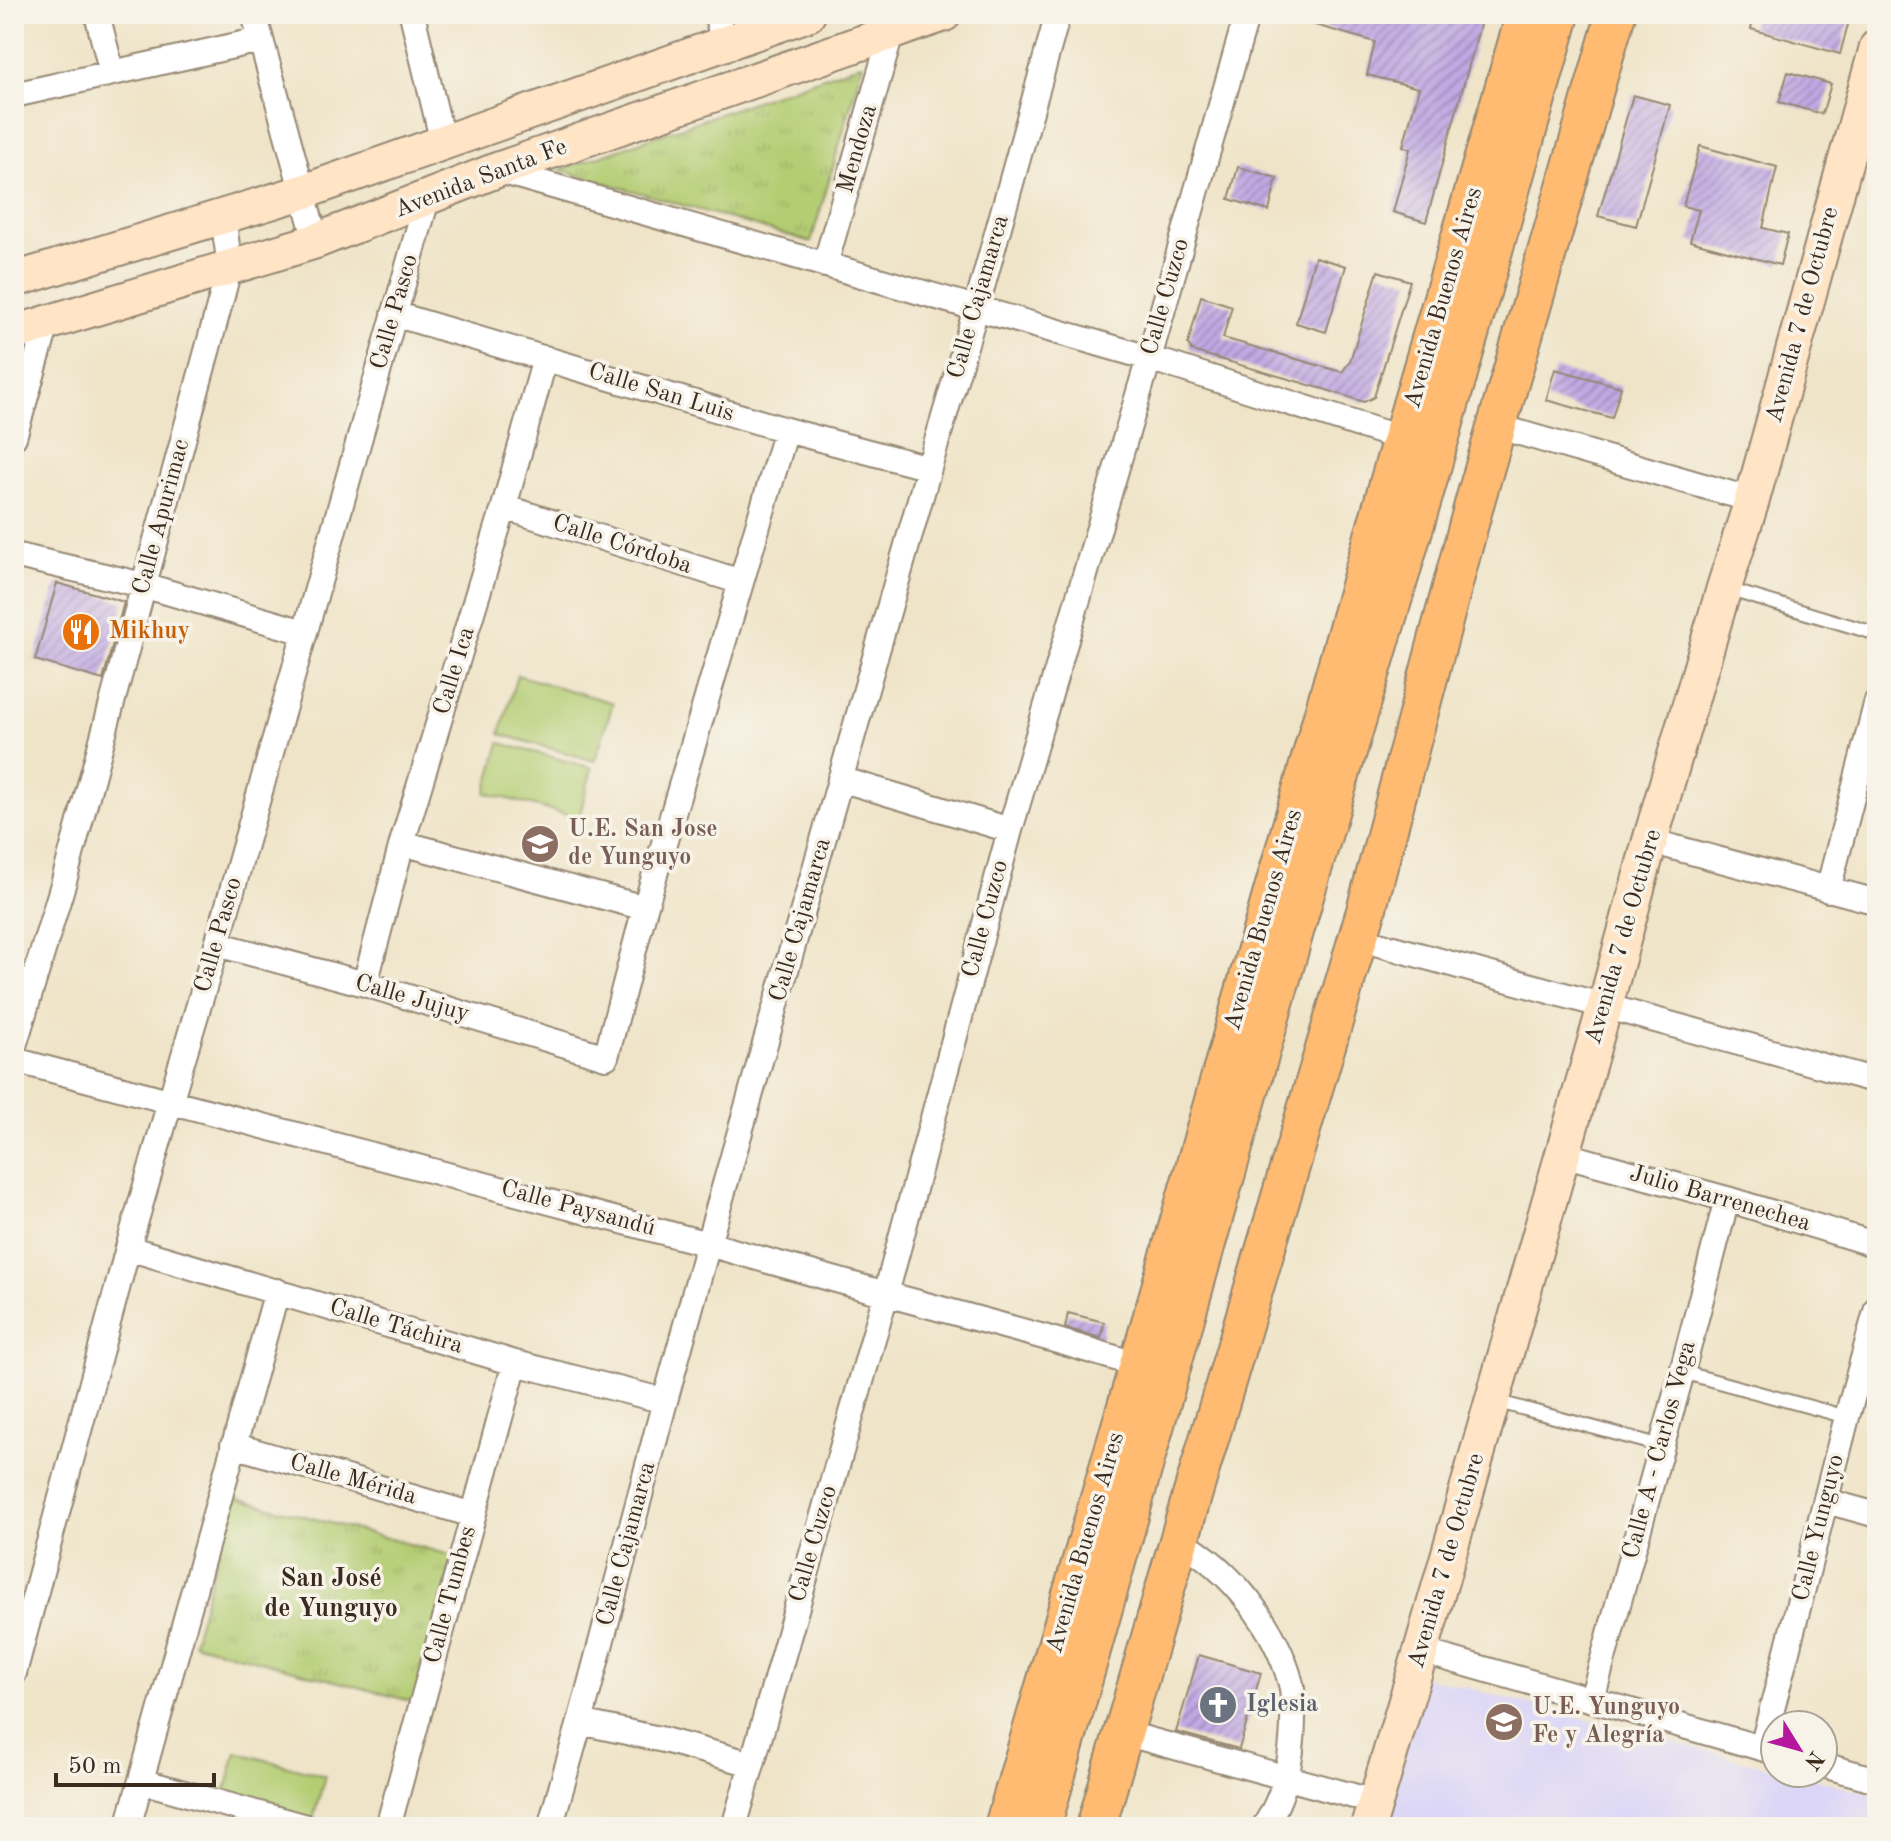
<svg xmlns="http://www.w3.org/2000/svg" width="1891" height="1841" viewBox="0 0 1891 1841" font-family="'Old Standard TT',serif">
<style>
.built{fill:#dbd6f7}
.grass{fill:url(#grass-tufts);stroke:#787c48;stroke-width:2}
.pitch{fill:#b4cd73;stroke:#787c48;stroke-width:2}
.building{fill:url(#building-hatch)}
.lines{fill:none;stroke-linecap:round;stroke-linejoin:round}
.lane-casing{stroke:#958773;stroke-width:16}
.street-casing{stroke:#958773;stroke-width:28}
.secondary-casing{stroke:#958773;stroke-width:38}
.primary-casing{stroke:#958773;stroke-width:42}
.highway-casing{stroke:#958773;stroke-width:48}
.lane{stroke:#fff;stroke-width:12}
.street{stroke:#fff;stroke-width:24}
.secondary{stroke:#ffe4c6;stroke-width:34}
.primary{stroke:#ffbb71;stroke-width:38}
.highway{stroke:#ffbb71;stroke-width:44}
.labels{text-anchor:middle;dominant-baseline:central;stroke-width:7;stroke-linejoin:round;paint-order:stroke}
.street-label{font-size:24px;fill:#3b2a1e;stroke:#f7f3e8}
.food-label{font-size:24px;font-weight:bold;fill:#c56008;stroke:#f7f3e8;text-anchor:start}
.education-label{font-size:24px;font-weight:bold;fill:#785e54;stroke:#f7f3e8;text-anchor:start}
.worship-label{font-size:24px;font-weight:bold;fill:#5b616d;stroke:#f7f3e8;text-anchor:start}
.neighbourhood-label{font-size:26px;font-weight:bold;fill:#3b2a1e;stroke:#f7f3e8}
</style>
<defs>
<pattern id="grass-tufts" width="24" height="20" patternUnits="userSpaceOnUse" patternTransform="scale(2)"><rect width="24" height="20" fill="#b4cd73"/><path d="M3 7l-1-3M5 7V3M7 7l1-3M15 17l-1-3M17 17v-4M19 17l1-3" fill="none" stroke="#9cb063"/></pattern>
<pattern id="building-hatch" width="6" height="6" patternUnits="userSpaceOnUse" patternTransform="scale(2)"><rect width="6" height="6" fill="#bfa9e3"/><path d="M-1 1l2-2M0 6l6-6M5 7l2-2" fill="none" stroke="#9c8ab7"/></pattern>
</defs>
<rect width="100%" height="100%" fill="#f7f3e8"/>
<filter id="ink" filterUnits="userSpaceOnUse"><feTurbulence type="fractalNoise" baseFrequency=".0125" numOctaves="2"/><feDisplacementMap in="SourceGraphic" scale="16" xChannelSelector="R" yChannelSelector="G"/><feConvolveMatrix kernelMatrix="1 2 1 2 8 2 1 2 1" color-interpolation-filters="sRGB"/></filter>
<filter id="wash" filterUnits="userSpaceOnUse"><feTurbulence type="fractalNoise" baseFrequency=".006" numOctaves="4" result="noise"/><feDisplacementMap in="SourceGraphic" scale="32" xChannelSelector="R" yChannelSelector="G"/><feGaussianBlur stdDeviation="1.8" result="paint"/><feColorMatrix in="noise" values="0 0 0 0 0 0 0 0 0 0 0 0 0 0 0 0 0 1.4 0 .05"/><feComposite in="paint" operator="in"/></filter>
<g filter="url(#wash)">
<rect width="100%" height="100%" fill="#efe4c8"/>
<!-- built -->
<path class="built" d="M1422 1676 1775 1769V1773H1792L1877 1795V1827H1382Z"/>
<!-- grass -->
<path class="grass" d="M863 63 811 242 560 170Z
M233 1497 454 1556 414 1702 193 1643Z"/>
<!-- pitch -->
<path class="pitch" d="M517 675 613 703 595 761 500 734Z
M500 743 592 768 579 818 486 793Z
M236 1752 325 1776 311 1827 222 1805Z"/>
<g id="blocks">
<!-- building -->
<path class="building" d="M1294 14H1483L1426 222 1393 212 1410 149 1403 146 1419 88 1367 75 1375 42 1294 19Z
M1755 14H1851L1840 54 1751 29Z
M1788 72 1831 84 1822 114 1779 102Z
M1633 95 1670 105 1636 226 1598 216Z
M1700 146 1777 167 1763 228 1788 234 1780 265 1690 241 1699 210 1683 206Z
M1238 167 1277 178 1269 211 1229 199Z
M1315 257 1346 266 1326 332 1296 323Z
M1378 271 1410 281 1374 397 1364 402 1327 390 1192 351 1188 344 1201 296 1232 306 1223 338 1342 372 1350 361Z
M1555 369 1621 387 1612 418 1546 400Z
M57 583 124 602 103 680 35 660Z
M1068 1313 1104 1322 1101 1338 1065 1328Z
M1199 1655 1261 1673 1239 1749 1176 1732Z"/>
</g>
</g>
<g filter="url(#ink)">
<use href="#blocks" fill-opacity="0" stroke="#958773" stroke-width="2"/>
<g class="lines">
<!-- lane casing -->
<g class="lane-casing">
<path id="lane" d="M1727 589 1877 634
M1682 1372 1847 1417
M1495 1401 1662 1446"/>
</g>
<!-- street casing -->
<g class="street-casing">
<path id="street" d="M97 14 112 73
M254 14 316 241
M412 14 443 143
M716 14 725 45
M14 95 260 40
M497 170 1149 358 1403 439
M825 265 891 34
M394 314 786 430 929 468
M1496 426 1752 500
M14 437 47 324
M504 507 741 582
M14 555 143 585 304 632
M840 779 1010 830
M1650 841 1877 902
M402 843 645 908
M1828 890 1877 701
M1357 938 1877 1081
M217 944 365 984 606 1057 645 908 786 430
M365 984 402 843 504 507 545 358
M14 1046 64 881 230 266 223 218
M14 1060 708 1244 886 1294 1044 1337 1139 1365
M1562 1154 1727 1199 1877 1245
M128 1248 515 1363 665 1401
M233 1445 473 1515
M1826 1501 1877 1515
M1179 1540C1231 1570 1276 1626 1291 1684 1293 1691 1293 1700 1293 1708 1294 1749 1287 1793 1264 1827
M1421 1651 1775 1752
M14 1673 128 1248 170 1102 217 944 427 199
M1592 1699 1682 1372 1727 1199
M580 1722 664 1740 752 1764
M1124 1733 1375 1802
M1762 1748 1847 1417 1877 1308
M1823 1765 1877 1780
M141 1781 306 1827
M128 1827 277 1291
M388 1827 515 1363
M550 1827 580 1722 665 1401 708 1244 929 468 976 309 1058 14
M734 1827 886 1294 1010 830 1149 358 1247 14"/>
</g>
<!-- secondary casing -->
<g class="secondary-casing">
<path id="secondary" d="M14 280 303 192 808 14
M14 333 316 241 497 170 944 14
M1368 1827 1421 1651 1605 1006 1650 841 1724 588 1752 500 1877 47"/>
</g>
<!-- primary casing -->
<g class="primary-casing">
<path id="primary" d="M1004 1827 1139 1365 1390 480 1526 14
M1096 1827 1187 1513 1366 911 1475 501 1616 14"/>
</g>
<!-- highway casing -->
<g class="highway-casing">
<path id="highway" d="M1038 1827 1301 896 1422 489 1557 14"/>
</g>
<!-- lane -->
<use href="#lane" class="lane"/>
<!-- street -->
<use href="#street" class="street"/>
<!-- secondary -->
<use href="#secondary" class="secondary"/>
<!-- primary -->
<use href="#primary" class="primary"/>
<!-- highway -->
<use href="#highway" class="highway"/>
</g>
</g>
<!-- icons -->
<defs>
<g id="restaurant-disc" transform="scale(2)"><circle r="9.5" fill="#e8710a" stroke="#f7f3e8"/><path d="M-5-6h1v4h1v-4h1v4h1v-4h1v5L-1.5 .5V6h-2V.5L-5-1ZM5-6V6H3V1.5H1.5Q1.5-4 5-6Z" fill="#fff"/></g>
<g id="school-disc" transform="scale(2)"><circle r="9.5" fill="#8d6e63" stroke="#f7f3e8"/><path d="M0-5L7-2L0 1L-7-2ZM-4 1L0 2.5L4 1V4Q0 6-4 4Z" fill="#fff"/></g>
<g id="church-disc" transform="scale(2)"><circle r="9.5" fill="#6b7280" stroke="#f7f3e8"/><path d="M-1.2-6h2.4v3.5h3.3v2.4h-3.3V6h-2.4V-.1h-3.3v-2.4h3.3Z" fill="#fff"/></g>
</defs>
<g fill-rule="evenodd">
<use href="#restaurant-disc" x="81" y="632"/>
<use href="#school-disc" x="540" y="844"/>
<use href="#church-disc" x="1218" y="1705"/>
<use href="#school-disc" x="1504" y="1722"/>
</g>
<g class="labels">
<!-- street labels -->
<g class="street-label">
<text transform="translate(858 149) rotate(-74)">Mendoza</text>
<text transform="translate(481 179) rotate(-21)">Avenida Santa Fe</text>
<text transform="translate(979 297) rotate(-74)">Calle Cajamarca</text>
<text transform="translate(1166 297) rotate(-74)">Calle Cuzco</text>
<text transform="translate(1444 298) rotate(-74)">Avenida Buenos Aires</text>
<text transform="translate(395 312) rotate(-74)">Calle Pasco</text>
<text transform="translate(1803 315) rotate(-75)">Avenida 7 de Octubre</text>
<text transform="translate(661 393) rotate(17)">Calle San Luis</text>
<text transform="translate(162 517) rotate(-75)">Calle Apurimac</text>
<text transform="translate(622 545) rotate(18)">Calle Córdoba</text>
<text transform="translate(455 671) rotate(-73)">Calle Ica</text>
<text transform="translate(986 919) rotate(-75)">Calle Cuzco</text>
<text transform="translate(801 920) rotate(-74)">Calle Cajamarca</text>
<text transform="translate(1264 920) rotate(-74)">Avenida Buenos Aires</text>
<text transform="translate(219 935) rotate(-74)">Calle Pasco</text>
<text transform="translate(1624 937) rotate(-74)">Avenida 7 de Octubre</text>
<text transform="translate(412 999) rotate(16)">Calle Jujuy</text>
<text transform="translate(1720 1199) rotate(16)">Julio Barrenechea</text>
<text transform="translate(578 1209) rotate(15)">Calle Paysandú</text>
<text transform="translate(396 1327) rotate(17)">Calle Táchira</text>
<text transform="translate(1660 1450) rotate(-75)">Calle A - Carlos Vega</text>
<text transform="translate(353 1480) rotate(16)">Calle Mérida</text>
<text transform="translate(1819 1528) rotate(-76)">Calle Yunguyo</text>
<text transform="translate(1086 1543) rotate(-74)">Avenida Buenos Aires</text>
<text transform="translate(627 1544) rotate(-75)">Calle Cajamarca</text>
<text transform="translate(814 1544) rotate(-74)">Calle Cuzco</text>
<text transform="translate(1447 1561) rotate(-74)">Avenida 7 de Octubre</text>
<text transform="translate(451 1595) rotate(-75)">Calle Tumbes</text>
</g>
<!-- food labels -->
<g class="food-label">
<text x="109" y="632">Mikhuy</text>
</g>
<!-- education labels -->
<g class="education-label">
<text x="568" y="830">U.E. San Jose<tspan x="568" dy="28">de Yunguyo</tspan></text>
<text x="1532" y="1708">U.E. Yunguyo<tspan x="1532" dy="28">Fe y Alegría</tspan></text>
</g>
<!-- worship labels -->
<g class="worship-label">
<text x="1246" y="1705">Iglesia</text>
</g>
<!-- neighbourhood labels -->
<g class="neighbourhood-label">
<text x="331" y="1579">San José<tspan x="331" dy="30">de Yunguyo</tspan></text>
</g>
</g>
<!-- margin -->
<rect width="1891" height="1841" fill="none" stroke="#f7f3e8" stroke-width="48"/>
<!-- north arrow -->
<g transform="translate(1799 1749) rotate(127)"><circle r="38" fill="#f7f3e8" stroke="#aca397" stroke-width="2"/>
<path d="M0-6L14 30L0 20L-14 30Z" fill="#b5179e"/>
<text y="-12" font-size="22" font-weight="bold" text-anchor="middle" fill="#3b2a1e">N</text>
</g>
<!-- scale -->
<path d="M56 1773v12h158v-12" fill="none" stroke="#3b2a1e" stroke-width="4"/>
<text x="68" y="1773" font-size="24" fill="#3b2a1e" stroke="#f7f3e8" stroke-width="6" paint-order="stroke">50 m</text>
</svg>
